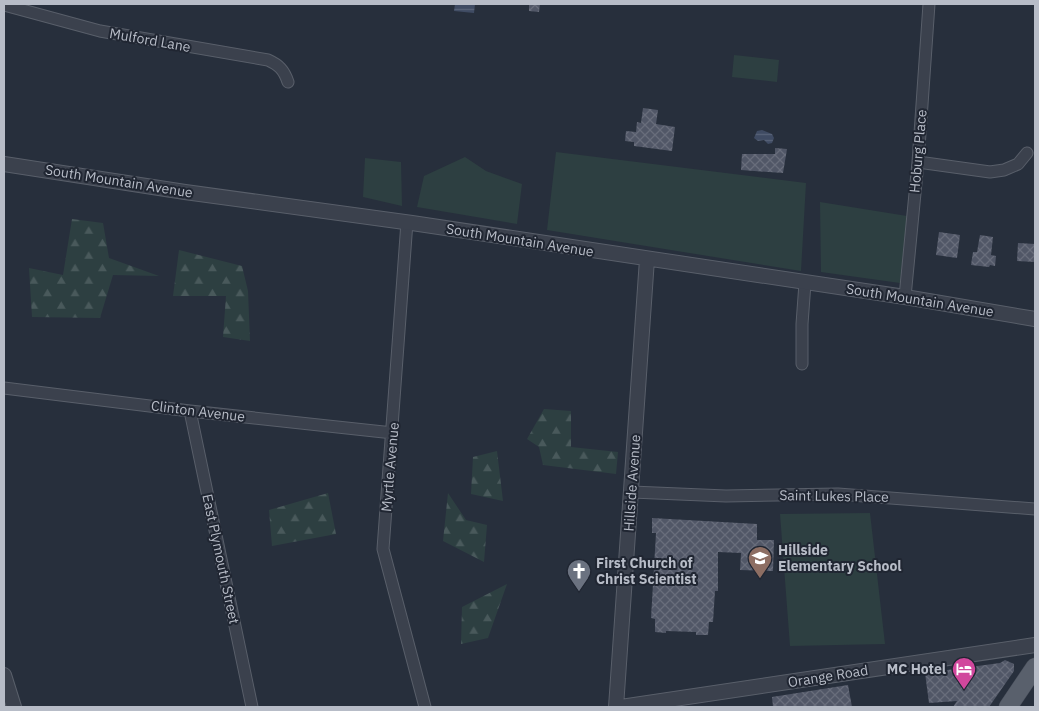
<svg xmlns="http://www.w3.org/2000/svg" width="1039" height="711" viewBox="0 0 1039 711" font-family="'IBM Plex Sans',sans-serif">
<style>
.grass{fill:#2d3f41}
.forest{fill:url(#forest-firs)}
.water{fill:url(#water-rules)}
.building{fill:url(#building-cross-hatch)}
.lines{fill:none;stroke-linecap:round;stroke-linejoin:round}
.minor-casing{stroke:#595f6a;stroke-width:13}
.tertiary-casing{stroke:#595f6a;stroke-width:16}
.primary-casing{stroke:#444a56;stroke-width:19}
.minor{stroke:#3b414d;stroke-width:11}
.tertiary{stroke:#3b414d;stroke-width:14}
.primary{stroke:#59606c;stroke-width:18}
.labels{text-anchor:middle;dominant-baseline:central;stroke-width:4;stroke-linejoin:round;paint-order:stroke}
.street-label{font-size:14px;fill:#b7bcc7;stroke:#202632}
.poi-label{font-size:14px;font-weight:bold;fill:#b7bcc7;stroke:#202632;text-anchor:start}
</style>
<defs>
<pattern id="forest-firs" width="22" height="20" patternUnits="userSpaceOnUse" patternTransform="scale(1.25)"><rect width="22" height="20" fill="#2d3f41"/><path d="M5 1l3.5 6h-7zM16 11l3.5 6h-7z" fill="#49595b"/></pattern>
<pattern id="water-rules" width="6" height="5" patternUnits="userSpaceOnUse" patternTransform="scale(1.25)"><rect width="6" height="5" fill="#3f4b63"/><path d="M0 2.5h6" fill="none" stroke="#586378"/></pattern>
<pattern id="building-cross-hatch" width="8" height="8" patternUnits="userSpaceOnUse" patternTransform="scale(1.25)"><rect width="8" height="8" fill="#515767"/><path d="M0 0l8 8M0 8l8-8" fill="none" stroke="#686d7b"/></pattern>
</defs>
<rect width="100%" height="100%" fill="#272f3c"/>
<!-- grass -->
<path class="grass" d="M734 55 779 60 777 82 732 77Z
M556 152 806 183 801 271 547 230Z
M465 157 486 171 522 184 517 224 417 207 424 176Z
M365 158 401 162 402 206 363 197Z
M820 202 907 216 900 283 821 272Z
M870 513 885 644 790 646 780 514Z"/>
<!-- forest -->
<path class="forest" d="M72 219 103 223 109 258 159 276 113 275 100 318 32 317 29 268 63 275Z
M179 250 242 266 248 291 250 341 223 337 226 296H173Z
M544 409 571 411V447L618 452 616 474 543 465 539 447 527 439Z
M497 451 503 501 471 494 473 457Z
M328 493 336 534 272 546 269 510Z
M448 493 466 520 487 525 484 562 443 541Z
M507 584 488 638 461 644 462 607Z"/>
<!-- water -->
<path class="water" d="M455 4H475L474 13 454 11Z
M762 130 772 134 774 138 772 143 768 144 764 140 758 141 754 138 757 131Z"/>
<!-- building -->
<path class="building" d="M529 4H540L539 12 529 11Z
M643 108 658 110 656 124 675 127 672 151 634 146V142L625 141 626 131 636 132 637 122 641 123Z
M775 148 787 149 783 173 741 170 742 154H775Z
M939 232 960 235 957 258 936 255Z
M980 235 993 237 991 255 996 256 995 266 990 265 989 267 971 265 973 252H977Z
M1018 243 1035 244V262L1017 261Z
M652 518 757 524V540H774L773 571 740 570 741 553 718 552V591H715L713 622H709L708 635H696V632L666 631V633L655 632V619L651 618 656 533H652Z
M1005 660 1014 664V671L989 707H953L957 701 929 703 925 673 1000 663Z
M848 685 852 707H773L772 697Z"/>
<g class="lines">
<!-- minor casing -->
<g class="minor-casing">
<path id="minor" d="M4 5 100 31 268 60C279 65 284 70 288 82
M918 162 990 172 1004 170 1018 164 1027 153
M407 222 383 549 425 707
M905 297 918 162 929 4
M802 364V324L805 283
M4 388 190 411 393 433
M190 411 252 707
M632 492 726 496 838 494 1035 509"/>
</g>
<!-- tertiary casing -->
<g class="tertiary-casing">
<path id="tertiary" d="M4 164 185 192 412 223 905 297 1035 319
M4 675 14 707
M616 707 647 259
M621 707 1035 645"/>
</g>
<!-- primary casing -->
<g class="primary-casing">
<path id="primary" d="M1008 707 1035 667"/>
</g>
<!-- minor -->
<use href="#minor" class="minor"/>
<!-- tertiary -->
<use href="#tertiary" class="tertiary"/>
<!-- primary -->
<use href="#primary" class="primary"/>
</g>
<!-- icons -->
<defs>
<g id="school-pin" transform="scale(1.25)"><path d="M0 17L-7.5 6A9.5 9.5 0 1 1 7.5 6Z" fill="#8d6e63" stroke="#202632"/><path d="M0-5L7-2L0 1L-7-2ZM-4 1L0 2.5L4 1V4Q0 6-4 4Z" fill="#fff"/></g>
<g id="church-pin" transform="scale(1.25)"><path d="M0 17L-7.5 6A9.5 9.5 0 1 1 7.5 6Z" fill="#6b7280" stroke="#202632"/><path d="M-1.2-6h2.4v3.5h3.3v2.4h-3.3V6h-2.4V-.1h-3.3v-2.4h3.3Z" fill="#fff"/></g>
<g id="hotel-pin" transform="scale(1.25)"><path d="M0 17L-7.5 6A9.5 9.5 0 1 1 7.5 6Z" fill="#d1479c" stroke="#202632"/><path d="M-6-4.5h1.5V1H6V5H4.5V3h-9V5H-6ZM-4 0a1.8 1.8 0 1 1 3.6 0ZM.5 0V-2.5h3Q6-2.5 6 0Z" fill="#fff"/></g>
</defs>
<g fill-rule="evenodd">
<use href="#school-pin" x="760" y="558"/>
<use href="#church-pin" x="579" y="571"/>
<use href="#hotel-pin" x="964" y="669"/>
</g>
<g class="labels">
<!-- street labels -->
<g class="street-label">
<text transform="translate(150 40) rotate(10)">Mulford Lane</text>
<text transform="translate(918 151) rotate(-85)">Hoburg Place</text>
<text transform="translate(119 181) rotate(9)">South Mountain Avenue</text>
<text transform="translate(520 240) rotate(9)">South Mountain Avenue</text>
<text transform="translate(920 300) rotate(9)">South Mountain Avenue</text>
<text transform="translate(198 411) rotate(7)">Clinton Avenue</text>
<text transform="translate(390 467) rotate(-85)">Myrtle Avenue</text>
<text transform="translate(632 483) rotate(-86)">Hillside Avenue</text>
<text transform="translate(834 496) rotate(1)">Saint Lukes Place</text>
<text transform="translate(221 559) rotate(78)">East Plymouth Street</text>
<text transform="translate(828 676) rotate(-9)">Orange Road</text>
</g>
<!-- poi labels -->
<g class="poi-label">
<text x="778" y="550">Hillside<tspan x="778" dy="16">Elementary School</tspan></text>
<text x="596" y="563">First Church of<tspan x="596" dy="16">Christ Scientist</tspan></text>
<text x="946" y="669" text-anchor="end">MC Hotel</text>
</g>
</g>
<!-- border -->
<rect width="1039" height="711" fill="none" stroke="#b7bcc7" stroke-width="10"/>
</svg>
